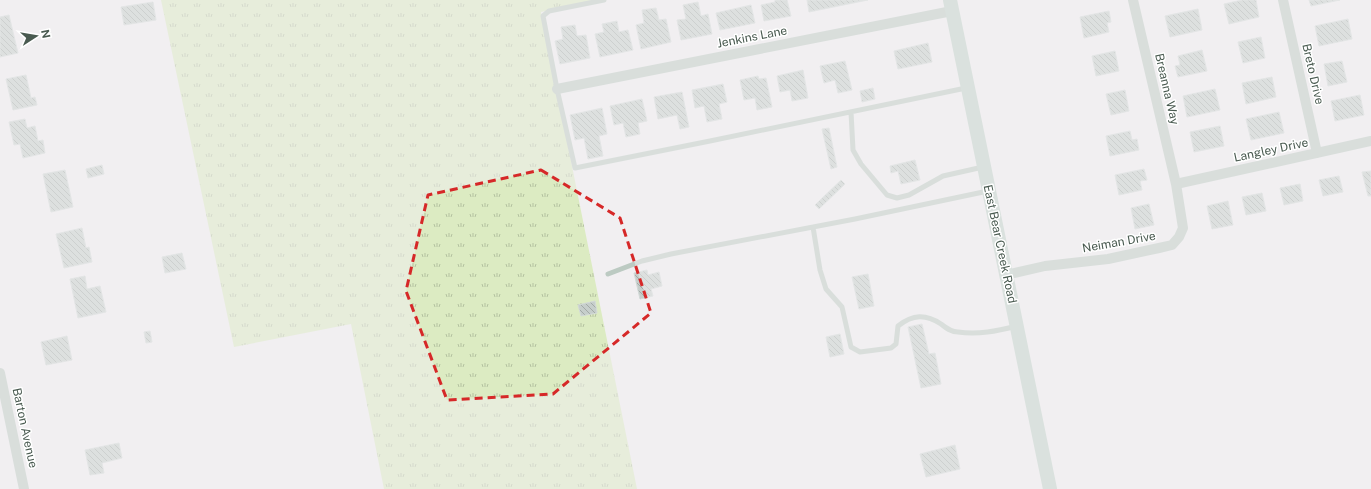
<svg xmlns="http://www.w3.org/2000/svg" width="1371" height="489" viewBox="0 0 1371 489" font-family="'Public Sans',sans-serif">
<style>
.grass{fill:url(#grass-tufts)}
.building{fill:url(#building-back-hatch);stroke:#d3dad8}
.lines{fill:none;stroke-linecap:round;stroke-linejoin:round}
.lane{stroke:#bccac2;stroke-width:5}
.street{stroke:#bccac2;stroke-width:10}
.secondary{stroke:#bed1c7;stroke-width:14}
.marked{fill:none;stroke:#d62828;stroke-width:3;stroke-dasharray:8 5;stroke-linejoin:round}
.labels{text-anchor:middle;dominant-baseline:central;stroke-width:3;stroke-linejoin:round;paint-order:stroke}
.street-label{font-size:12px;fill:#495a50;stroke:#fff}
</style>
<defs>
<pattern id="grass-tufts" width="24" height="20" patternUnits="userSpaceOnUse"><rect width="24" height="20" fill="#dcebc2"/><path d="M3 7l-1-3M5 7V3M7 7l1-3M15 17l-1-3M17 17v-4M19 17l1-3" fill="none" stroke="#b4c1a0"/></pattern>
<pattern id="building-back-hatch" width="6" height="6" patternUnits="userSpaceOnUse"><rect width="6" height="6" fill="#c6cecb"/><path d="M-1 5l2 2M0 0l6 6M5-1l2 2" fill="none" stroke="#a3aaa7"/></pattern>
</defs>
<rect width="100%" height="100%" fill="#f1eff1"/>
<!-- grass -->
<path class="grass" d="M161 0H600L541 12 637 489H384L351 324 234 347Z"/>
<!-- building -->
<path class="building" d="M775 0H787L791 16 764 21 761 5 775 2Z
M807 0H868L809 12Z
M1242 0H1256L1259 17 1229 24 1224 4Z
M1309 0H1340L1311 6Z
M153 2 156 20 124 25 121 7Z
M698 2 701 16 708 14 712 34 681 40 677 20 686 19 683 5Z
M751 5 755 23 720 30 716 13Z
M656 8 659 20 666 19 671 42 641 49 636 25 644 23 642 10Z
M1198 9 1202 30 1170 37 1165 16Z
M1109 11 1111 22 1107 23 1109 32 1084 38 1080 17Z
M9 15 18 53 0 57V17Z
M1348 19 1352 39 1319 46 1315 26Z
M617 21 619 32 628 30 633 50 600 57 595 34 604 32 602 24Z
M575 25 577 36 586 35 590 58 560 64 555 41 563 39 561 27Z
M1261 37 1265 58 1243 63 1238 42Z
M928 43 932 62 898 69 894 51Z
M1202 50 1207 71 1178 77 1175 66 1180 65 1178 56Z
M1115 51 1119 71 1096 76 1092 56Z
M845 61 852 90 838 93 835 80 824 83 820 66Z
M1342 61 1347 82 1328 86 1324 64Z
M803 70 808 98 792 101 790 90 780 92 777 76Z
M26 75 31 98 35 97 37 105 13 110 6 79Z
M758 76 759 79 766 78 772 107 757 110 755 98 744 100 740 80Z
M1272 77 1276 97 1246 104 1242 83Z
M723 84 727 102 719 104 722 119 707 122 704 106 695 108 692 90Z
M873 88 875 99 862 102 860 91Z
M1215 89 1220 110 1187 117 1183 96Z
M1125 90 1129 111 1111 115 1106 94Z
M682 92 689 127 680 129 677 115 658 119 654 97Z
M1360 95 1364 115 1335 121 1331 101Z
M642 99 647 121 638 123 640 134 626 137 623 123 614 125 610 106Z
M602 108 607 134 599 136 603 156 588 159 584 138 575 140 570 115Z
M1279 112 1284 133 1251 140 1246 119Z
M25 119 27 128 35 126 38 141 43 140 45 153 23 158 20 144 14 145 9 122Z
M1220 126 1224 146 1194 152 1190 132Z
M829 128 837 167 831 169 822 129Z
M1130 131 1132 140 1137 139 1139 150 1110 156 1106 136Z
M915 160 920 180 901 184 898 171 891 173 890 166Z
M102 165 104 174 88 178 86 169Z
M1144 169 1147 180 1140 181 1142 190 1119 195 1115 175Z
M65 170 73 207 51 212 43 174Z
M1371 171V196H1368L1362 172Z
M1339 176 1343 192 1323 196 1319 180Z
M841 180 845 184 819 209 815 205Z
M1300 184 1303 201 1284 205 1280 188Z
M1262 193 1266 211 1246 215 1242 197Z
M1228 201 1233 225 1212 229 1207 206Z
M1149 204 1154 225 1135 229 1131 208Z
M82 228 86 248 89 247 92 262 64 268 56 234Z
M182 253 186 269 165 273 162 257Z
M647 270 648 275 659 272 662 286 651 289 653 296 640 299 634 273Z
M868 274 874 306 859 309 852 277Z
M85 276 87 289 100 286 106 312 78 318 70 279Z
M595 301 597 313 581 316 578 305Z
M922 324 929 354 935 353 941 384 921 388 908 327Z
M150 331 152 342 146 343 144 332Z
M840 334 844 354 830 357 826 337Z
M67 336 72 360 46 365 41 342Z
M119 443 122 458 102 463 104 473 90 475 85 450Z
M955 445 960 469 926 477 920 454Z"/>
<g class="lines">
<!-- lane -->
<path class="lane" d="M604 0 549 11 543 16 557 89 575 168 710 141 966 88
M851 112 853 150 861 164 887 195 897 198 909 195 943 176 983 167
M813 227 820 270 826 289 842 307 851 347 860 352 891 348 896 344 898 326C913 314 926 314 941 324 946 328 951 332 958 332 978 335 997 331 1017 326
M608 274 642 261 671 254 855 219 988 191"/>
<!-- street -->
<path class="street" d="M1283 0 1317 153
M557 89 952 11
M1176 184 1371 141
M1006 275 1045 266 1108 259 1159 248 1172 245 1179 237 1183 228 1176 184 1133 0
M0 373 24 489"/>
<!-- secondary -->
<path class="secondary" d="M950 0 1050 489"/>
</g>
<!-- marked area -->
<path d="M0 0H1371V489H0ZM541 170 620 218 651 313 553 394 447 400 406 291 428 195Z" fill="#f1eff1" fill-opacity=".55" fill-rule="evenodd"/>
<path class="marked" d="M541 170 620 218 651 313 553 394 447 400 406 291 428 195Z"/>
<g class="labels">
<!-- street labels -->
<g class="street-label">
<text transform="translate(752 37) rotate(-11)">Jenkins Lane</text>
<text transform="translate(1313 74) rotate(77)">Breto Drive</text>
<text transform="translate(1167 89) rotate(77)">Breanna Way</text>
<text transform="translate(1271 150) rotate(-12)">Langley Drive</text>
<text transform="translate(1119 242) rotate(-10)">Neiman Drive</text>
<text transform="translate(1000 244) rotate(78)">East Bear Creek Road</text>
<text transform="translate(25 428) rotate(78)">Barton Avenue</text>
</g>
</g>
<!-- north arrow -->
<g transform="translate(36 36) rotate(78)" stroke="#ffffff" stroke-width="3" paint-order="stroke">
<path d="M0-3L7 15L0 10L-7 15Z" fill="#495a50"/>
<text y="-6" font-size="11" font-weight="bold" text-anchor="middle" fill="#495a50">N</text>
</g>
</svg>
